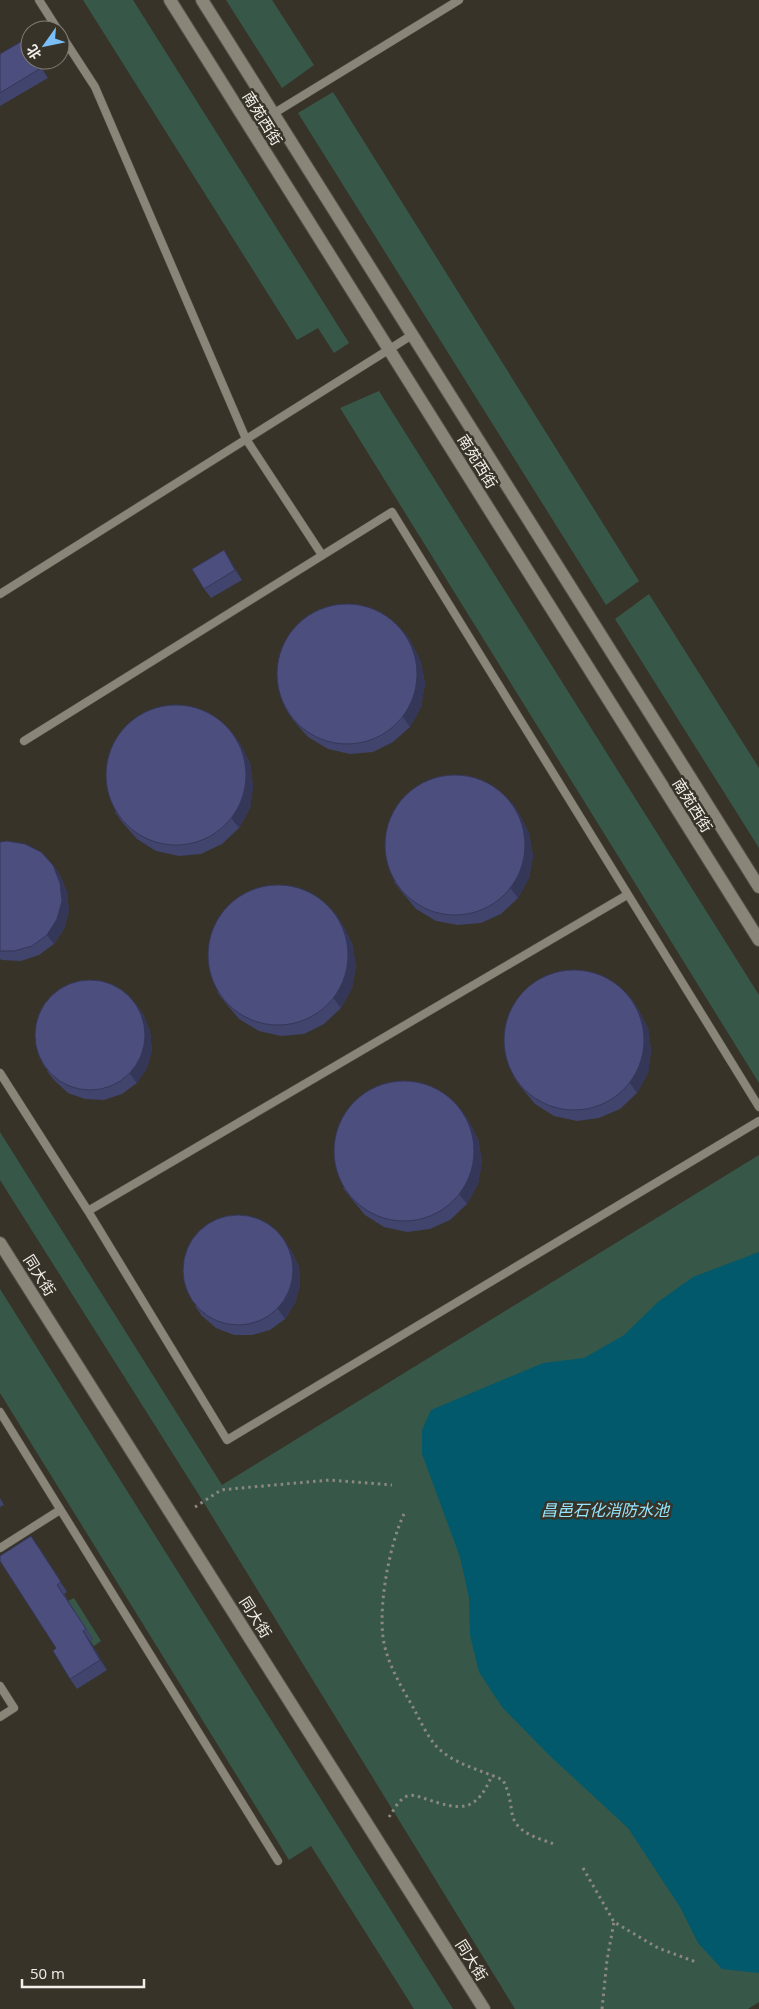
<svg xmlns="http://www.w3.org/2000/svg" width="759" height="2009" viewBox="0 0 759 2009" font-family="'Open Sans','Noto Sans SC',sans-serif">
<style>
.green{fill:#375848}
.water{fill:#02596c}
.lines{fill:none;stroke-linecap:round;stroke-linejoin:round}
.service-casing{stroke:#565249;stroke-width:9}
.tertiary-casing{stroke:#565249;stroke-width:14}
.secondary-casing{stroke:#565249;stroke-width:14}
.path{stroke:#8b887f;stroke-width:3;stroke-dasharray:2.5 4;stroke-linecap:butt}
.service{stroke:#898579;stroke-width:8}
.tertiary{stroke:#898579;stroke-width:12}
.secondary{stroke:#898579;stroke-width:12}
.wall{fill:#41446c}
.shaded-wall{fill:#353758}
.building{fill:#4c4f7e;stroke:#353758}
.labels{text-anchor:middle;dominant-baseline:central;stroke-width:5;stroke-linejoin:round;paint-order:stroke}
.street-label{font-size:15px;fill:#f2efe9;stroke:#373329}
.water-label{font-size:16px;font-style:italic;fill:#95e6fe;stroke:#373329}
</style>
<rect width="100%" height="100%" fill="#373329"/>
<!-- green -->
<path class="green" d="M83 0H133L349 343 334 353 318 328 297 340Z
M226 0H272L314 65 282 88Z
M333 92 639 581 606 605 298 113Z
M379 391 759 995V1083L340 408Z
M649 594 759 768V848L615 619Z
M0 1132 222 1485 759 1155V2002L748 2009H515L204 1503 0 1180Z
M0 1289 453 2009H414L311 1846 289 1860 0 1393Z
M74 1598 101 1641 94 1646 90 1641 93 1639 68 1601Z"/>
<!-- water -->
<path class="water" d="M759 1252V1973L722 1969 698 1943 680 1907 628 1828 550 1756 502 1707 479 1672 470 1635 469 1598 460 1557 422 1454V1430L431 1410 543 1363 584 1358 624 1335 658 1302 693 1277Z"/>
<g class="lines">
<!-- service casing -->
<g class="service-casing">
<path id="service" d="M39 0 58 30
M60 33 95 87 246 439 322 555
M250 128 459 0
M0 594 412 335
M24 741 392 512 759 1107
M0 1073 88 1211 627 895
M88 1211 227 1440 759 1121
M0 1412 278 1861
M0 1548 60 1510
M0 1686 14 1708 0 1717"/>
</g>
<!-- tertiary casing -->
<g class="tertiary-casing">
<path id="tertiary" d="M0 1243 484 2009"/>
</g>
<!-- secondary casing -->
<g class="secondary-casing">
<path id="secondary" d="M170 0 759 940
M202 0 759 887"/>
</g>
<!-- path -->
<path class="path" d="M195 1507 221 1490 241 1488 330 1480 392 1485
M404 1514C389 1545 375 1618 386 1651 392 1672 404 1691 414 1709 421 1722 428 1738 438 1748 456 1765 481 1770 503 1780 509 1792 510 1800 512 1813 515 1833 538 1838 554 1844
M389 1817C394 1810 398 1800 407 1796 413 1794 420 1797 426 1799 460 1810 476 1814 492 1775
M583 1868 614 1922 658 1948 696 1962
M602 2009 607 1960 614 1922"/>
<!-- service -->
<use href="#service" class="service"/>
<!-- tertiary -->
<use href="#tertiary" class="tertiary"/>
<!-- secondary -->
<use href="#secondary" class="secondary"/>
</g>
<!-- wall -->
<path class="wall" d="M24 40 30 49V60H37L48 78 0 106V54Z
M224 550 242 580 211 598 204 589Z
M403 631 410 640 421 662 425 684 421 707 410 727 393 742 373 752 350 754 328 749 308 737 293 720 286 710Z
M239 742 250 763 253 786 250 808 239 828 222 844 201 854 179 856 156 851 137 839 122 822 115 812Z
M518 812 529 833 533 856 529 878 518 898 501 914 481 923 458 925 436 921 416 909 401 891 394 882Z
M0 842 53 865 60 875 67 892 69 911 64 929 54 944 39 955 21 961 2 960 0 959Z
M341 922 352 943 356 966 352 988 341 1008 324 1024 304 1034 281 1036 259 1031 239 1019 224 1001 217 992Z
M630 997 637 1007 648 1028 651 1051 648 1073 637 1093 620 1109 599 1118 577 1121 554 1116 535 1104 520 1086 513 1076Z
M136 1004 143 1014 150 1031 152 1050 147 1068 137 1083 122 1094 104 1100 85 1099 68 1093 54 1080 47 1071Z
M467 1118 478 1139 482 1162 478 1184 467 1204 450 1220 430 1229 407 1232 384 1227 365 1215 350 1197 343 1188Z
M291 1250 299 1267 300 1285 295 1303 285 1319 270 1330 252 1335H234L216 1328 202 1316 195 1306Z
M0 1498 4 1505 0 1507Z
M38 1546 67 1592 64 1594 93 1639 90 1641 107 1670 77 1689 70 1679 56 1648Z"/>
<!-- shaded-wall -->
<path class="shaded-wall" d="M36 60H37L48 78 41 68Z
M224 550 242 580 235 570Z
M403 631 410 640 421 662 425 684 421 707 410 727 403 717Z
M232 732 239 742 250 763 253 786 250 808 239 828 232 819Z
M512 802 518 812 529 833 533 856 529 878 518 898 511 889Z
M53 865 60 875 67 892 69 911 64 929 54 944 47 935Z
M335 912 341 922 352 943 356 966 352 988 341 1008 334 999Z
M630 997 637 1007 648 1028 651 1051 648 1073 637 1093 630 1083Z
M136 1004 143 1014 150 1031 152 1050 147 1068 137 1083 130 1074Z
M460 1108 467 1118 478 1139 482 1162 478 1184 467 1204 460 1195Z
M284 1240 291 1250 299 1267 300 1285 295 1303 285 1319 278 1309Z
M83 1631 90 1641 107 1670 100 1660Z"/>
<!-- building -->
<path class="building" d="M24 40 30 50V60H36L41 68 0 93V54Z
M224 550 235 570 204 589 192 569Z
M277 674a70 70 0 1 1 140 0a70 70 0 1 1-140 0Z
M106 775a70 70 0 1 1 140 0a70 70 0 1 1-140 0Z
M385 845a70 70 0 1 1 140 0a70 70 0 1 1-140 0Z
M7 841 25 844 41 852 53 865 60 883 62 901 57 919 47 935 32 946 14 951H0V842Z
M208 955a70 70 0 1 1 140 0a70 70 0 1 1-140 0Z
M504 1040a70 70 0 1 1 140 0a70 70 0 1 1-140 0Z
M35 1035a55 55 0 1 1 110 0a55 55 0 1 1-110 0Z
M334 1151a70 70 0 1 1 140 0a70 70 0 1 1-140 0Z
M183 1270a55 55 0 1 1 110 0a55 55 0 1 1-110 0Z
M31 1536 61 1582 57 1585 86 1629 83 1631 100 1660 70 1679 53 1651 56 1648 0 1561V1556Z"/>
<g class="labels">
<!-- street labels -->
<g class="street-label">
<text transform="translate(263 118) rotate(58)">南苑西街</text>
<text transform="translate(478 461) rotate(58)">南苑西街</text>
<text transform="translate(693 805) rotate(58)">南苑西街</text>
<text transform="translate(40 1275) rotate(58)">同大街</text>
<text transform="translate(256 1617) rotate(58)">同大街</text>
<text transform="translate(472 1960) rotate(58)">同大街</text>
</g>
<!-- water labels -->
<g class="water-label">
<text x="605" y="1510">昌邑石化消防水池</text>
</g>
</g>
<!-- north arrow -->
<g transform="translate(45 45) rotate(237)"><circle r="24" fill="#373329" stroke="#827e76"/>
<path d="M0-4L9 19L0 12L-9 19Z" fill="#7abff8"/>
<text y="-8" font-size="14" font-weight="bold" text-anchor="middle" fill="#f2efe9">北</text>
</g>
<!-- scale -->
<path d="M22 1979v8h122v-8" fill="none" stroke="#f2efe9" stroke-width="2.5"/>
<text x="30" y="1979" font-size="15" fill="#f2efe9" stroke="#373329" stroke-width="4" paint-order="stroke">50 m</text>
</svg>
